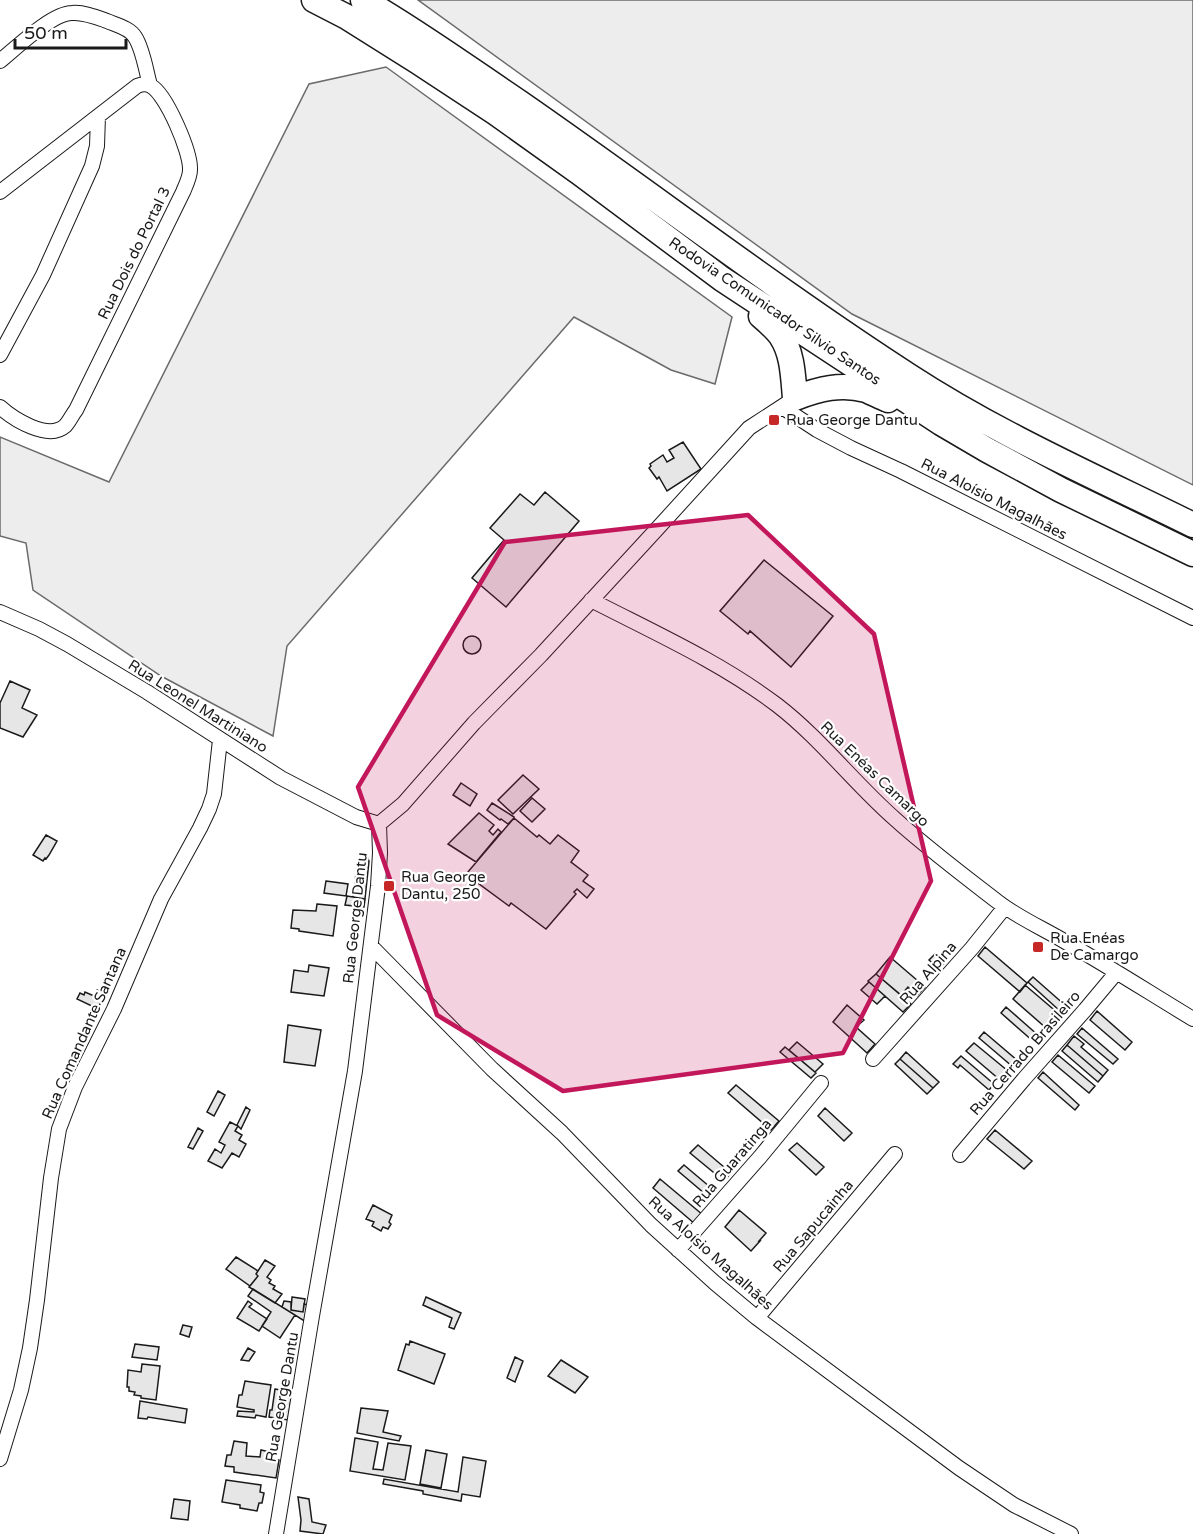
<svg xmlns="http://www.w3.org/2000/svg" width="1193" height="1534" viewBox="0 0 1193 1534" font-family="'Varela Round',sans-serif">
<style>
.built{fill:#ededed;stroke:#6a6a6a;stroke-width:1.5}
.building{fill:#e6e6e6;stroke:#1a1a1a;stroke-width:1.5}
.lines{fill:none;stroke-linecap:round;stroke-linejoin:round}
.minor-casing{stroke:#1a1a1a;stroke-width:16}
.motorway-casing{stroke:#1a1a1a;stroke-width:27}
.minor{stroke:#fff;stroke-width:14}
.motorway{stroke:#fff;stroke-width:24}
.marked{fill:#c2185b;fill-opacity:0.2;stroke:#c2185b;stroke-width:4.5;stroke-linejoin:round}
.poi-dot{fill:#c62828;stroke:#fff;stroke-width:2}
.labels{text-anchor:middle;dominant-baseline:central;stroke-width:4.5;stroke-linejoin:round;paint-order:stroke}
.street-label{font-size:15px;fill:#1a1a1a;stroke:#fff}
.poi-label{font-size:15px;fill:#1a1a1a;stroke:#fff;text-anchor:start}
</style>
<rect width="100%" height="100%" fill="#fff"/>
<!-- built -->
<path class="built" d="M418 0H1193V485L852 314Z
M386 67 732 317 715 384 671 370 574 317 287 646 273 736 161 676 33 590 26 543 0 536V437L109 482 309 84Z"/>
<!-- building -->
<path class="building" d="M683 442 701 469 667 491 659 477 657 479 649 468 651 466 650 464 663 455 667 462 674 458 669 450Z
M545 492 579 521 506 607 472 578 504 540 490 528 520 494 534 505Z
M764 560 833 616 791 667 750 631 748 634 720 611Z
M463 645a9 9 0 1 1 18 0a9 9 0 1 1-18 0Z
M10 681 30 690 22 708 37 715 23 737 0 728V703Z
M523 775 539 789 513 814 498 800Z
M461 783 477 794 470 806 453 795Z
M532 798 545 809 532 822 520 811Z
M492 803 514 817V818L508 824 501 819 500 820 487 810Z
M479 813 494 825 489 831 493 835 498 829 501 832 476 862 448 844Z
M514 818 537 837 539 835 550 844 558 835 579 851 571 862 588 875 583 881 594 889 587 898 577 889 574 892 576 894 546 929 511 903 509 906 467 875V873Z
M46 835 57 841 49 855 46 859 45 858 43 861 33 855Z
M366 853 369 861 365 899 353 897 357 866 359 867V858L361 855Z
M326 881 348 884 346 896 324 893Z
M347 896 365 899 364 907 345 905Z
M317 904 337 906 333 936 299 931V929L291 928 293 910 316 911Z
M985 947 1027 983 1020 992 978 956Z
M935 954 945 962 939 969 929 960Z
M890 957 925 987 917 996 908 987 901 995 876 974Z
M309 965 329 968 324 996 291 992 294 970 308 972Z
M876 974 911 1004 903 1012 868 981Z
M1033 977 1066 1006 1061 1012 1028 982Z
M869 982 885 996 877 1004 861 990Z
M1025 985 1059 1014 1046 1028 1013 999Z
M97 990 105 992 98 1009 77 999 80 993 84 995 85 992 94 996Z
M847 1005 864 1020 856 1027 875 1044 867 1053 833 1022Z
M1006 1007 1039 1036 1034 1042 1001 1013Z
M1097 1011 1132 1042 1125 1050 1090 1020Z
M288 1025 321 1030 315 1066 284 1062Z
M1082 1028 1118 1059 1113 1064 1077 1034Z
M984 1032 1018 1061 1013 1067 979 1038Z
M1074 1036 1084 1044 1081 1047 1108 1070 1103 1076 1067 1045Z
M797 1042 823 1064 815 1072 789 1050Z
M974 1043 1008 1071 1000 1080 966 1051Z
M1067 1045 1103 1076 1098 1082 1062 1051Z
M785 1047 816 1073 811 1078 780 1052Z
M906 1052 939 1082 933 1088 900 1059Z
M1058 1055 1095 1086 1089 1093 1052 1062Z
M961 1056 994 1084 989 1090 960 1065 958 1068 953 1064Z
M900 1059 933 1088 927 1094 895 1064Z
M1043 1072 1079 1105 1075 1110 1038 1078Z
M736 1085 779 1121 771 1130 728 1093Z
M218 1091 225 1095 214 1116 207 1112Z
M246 1107 250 1110 241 1129 237 1125Z
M825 1108 852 1133 844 1141 818 1116Z
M230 1122 238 1126 235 1131 242 1135 239 1140 246 1144 239 1157 232 1153 222 1168 208 1161 215 1149 221 1153 225 1145 219 1142Z
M198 1128 203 1131 193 1149 188 1147Z
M995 1130 1032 1161 1024 1169 987 1139Z
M797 1143 824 1167 816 1175 789 1150Z
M698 1145 731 1173 724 1181 690 1153Z
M684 1165 710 1187 704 1193 678 1171Z
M660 1179 703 1215 695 1224 653 1188Z
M373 1205 392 1215 389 1222 391 1224 388 1229 383 1227 381 1231 372 1226 374 1222 366 1219Z
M739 1210 766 1233 759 1241H760L751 1251 725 1227Z
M236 1257 258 1271 256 1274 258 1276 250 1286 226 1269Z
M265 1260 275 1266 267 1277 271 1280 269 1283 275 1286 273 1289 282 1294 275 1303 249 1287 258 1276 256 1274Z
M253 1289 295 1315 280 1338 262 1326 271 1312 248 1296Z
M292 1297 305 1299 303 1312 291 1310Z
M426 1297 461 1313 454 1329 449 1327 452 1318 423 1305Z
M248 1301 252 1304 249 1307 267 1319 259 1331 237 1318Z
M284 1301 291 1302V1310L303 1312 304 1304 308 1305 306 1322 282 1307Z
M183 1325 192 1327 189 1337 180 1334Z
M410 1341 445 1354 434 1384 398 1370 406 1344 409 1345Z
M135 1344 159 1347 157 1360 132 1357Z
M248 1348 255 1352 249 1361 241 1360Z
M515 1357 523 1361 515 1382 507 1378Z
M561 1360 588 1377 575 1393 548 1376Z
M142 1364 160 1366 156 1400 141 1398V1396L134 1395 135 1392 129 1391V1387H127L128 1370 141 1372Z
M245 1381 271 1385 266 1417 256 1415 255 1418 237 1416 238 1411 254 1412V1410L237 1407 239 1395H242Z
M275 1389 292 1392 288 1420 269 1417 270 1410H272Z
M140 1401 187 1409 185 1423 148 1417 147 1419 138 1418Z
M361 1408 388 1411 383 1432 401 1436 399 1441 357 1433Z
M355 1438 378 1442 373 1469 383 1470 388 1443 411 1446 405 1480 350 1471Z
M234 1441 247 1443 246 1456 260 1457 261 1450 270 1452 269 1458 279 1460 276 1478 234 1472V1467L225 1466 227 1455H231Z
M426 1450 447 1454 441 1488 420 1484Z
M463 1457 486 1461 480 1497 462 1494 461 1501 423 1494V1491L383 1484 384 1479 458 1492Z
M226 1480 261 1485 260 1492 264 1493 262 1503H259L257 1511 240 1508V1505L222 1502Z
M298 1497 309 1499 312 1522 326 1525 323 1534 300 1531 301 1520Z
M174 1499 190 1501 188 1520 171 1518Z"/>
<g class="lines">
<!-- minor casing -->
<g class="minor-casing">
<path id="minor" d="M0 61C16 48 52 13 72 13 84 12 96 17 107 21 116 25 130 28 135 37 143 49 146 71 150 85
M0 192 137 86C142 84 146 83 151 86 166 94 191 152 190 170 190 177 186 185 183 192L76 410C72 415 69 422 65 426 48 441 13 419 0 407
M0 355 43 275 92 166 97 146 98 116
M782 407 817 430 851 448 901 471 1193 618
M591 600C655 633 720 662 777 705 820 738 854 783 895 819 927 848 963 875 998 902 1019 918 1042 928 1064 941 1108 966 1150 993 1193 1019
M0 612 39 629 67 644 147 692 281 778 356 817 379 824
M379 824 403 804 474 723 541 655 657 529 749 428 795 398
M371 946 492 1069 562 1133 651 1225 715 1283 757 1318 959 1468 1014 1505 1071 1534
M873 1059 972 948 1005 907
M960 1155 1024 1079 1085 1010 1116 973
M678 1250 760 1157 821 1083
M757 1318 895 1154
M0 1459 21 1390 30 1348 37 1300 51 1178 59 1129 75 1087 114 1009 161 899 200 828 209 809 214 794 220 740
M276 1534 312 1316 355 1071 378 886 380 853 379 824"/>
</g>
<!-- motorway casing -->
<g class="motorway-casing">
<path id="motorway" d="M314 0 347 17 417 61 496 113 580 173 722 279 941 423 987 450 1061 490 1193 554
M363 0C417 31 468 68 520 103 650 193 776 290 909 376 998 434 1098 478 1193 525
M761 316C768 322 776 329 781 336 793 354 793 377 795 398 819 389 841 383 866 390 873 393 881 397 888 400"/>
</g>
<!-- minor -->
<use href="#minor" class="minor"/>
<!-- motorway -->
<use href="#motorway" class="motorway"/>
</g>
<!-- marked area -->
<path class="marked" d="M748 515 874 634 931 881 843 1053 563 1091 437 1015 358 787 505 542Z"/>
<!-- markers -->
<g class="poi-dot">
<rect x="768" y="414" width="12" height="12" rx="3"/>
<rect x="383" y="880" width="12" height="12" rx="3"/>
<rect x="1032" y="941" width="12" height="12" rx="3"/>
</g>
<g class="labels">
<!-- street labels -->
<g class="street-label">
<text transform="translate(134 253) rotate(-64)">Rua Dois do Portal 3</text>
<text transform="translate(775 311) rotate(34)">Rodovia Comunicador Silvio Santos</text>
<text transform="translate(994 499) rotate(27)">Rua Aloísio Magalhães</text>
<text transform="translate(198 706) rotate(32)">Rua Leonel Martiniano</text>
<text transform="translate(875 774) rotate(44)">Rua Enéas Camargo</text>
<text transform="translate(355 918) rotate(-84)">Rua George Dantu</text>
<text transform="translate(928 973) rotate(-49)">Rua Alpina</text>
<text transform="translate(84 1033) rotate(-66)">Rua Comandante Santana</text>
<text transform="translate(1025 1053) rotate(-49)">Rua Cerrado Brasileiro</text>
<text transform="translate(732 1163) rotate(-49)">Rua Guaratinga</text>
<text transform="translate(813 1226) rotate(-50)">Rua Sapucainha</text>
<text transform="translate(711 1253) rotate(42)">Rua Aloísio Magalhães</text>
<text transform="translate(282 1397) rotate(-80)">Rua George Dantu</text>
</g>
<!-- poi labels -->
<g class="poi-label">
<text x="786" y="420">Rua George Dantu</text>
<text x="401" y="877">Rua George<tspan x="401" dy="17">Dantu, 250</tspan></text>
<text x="1050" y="938">Rua Enéas<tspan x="1050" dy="17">De Camargo</tspan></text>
</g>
</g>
<!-- scale -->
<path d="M15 39v9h111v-9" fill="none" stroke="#1a1a1a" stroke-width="3"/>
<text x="24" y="39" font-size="18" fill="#1a1a1a" stroke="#ffffff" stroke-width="4.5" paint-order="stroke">50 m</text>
</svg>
